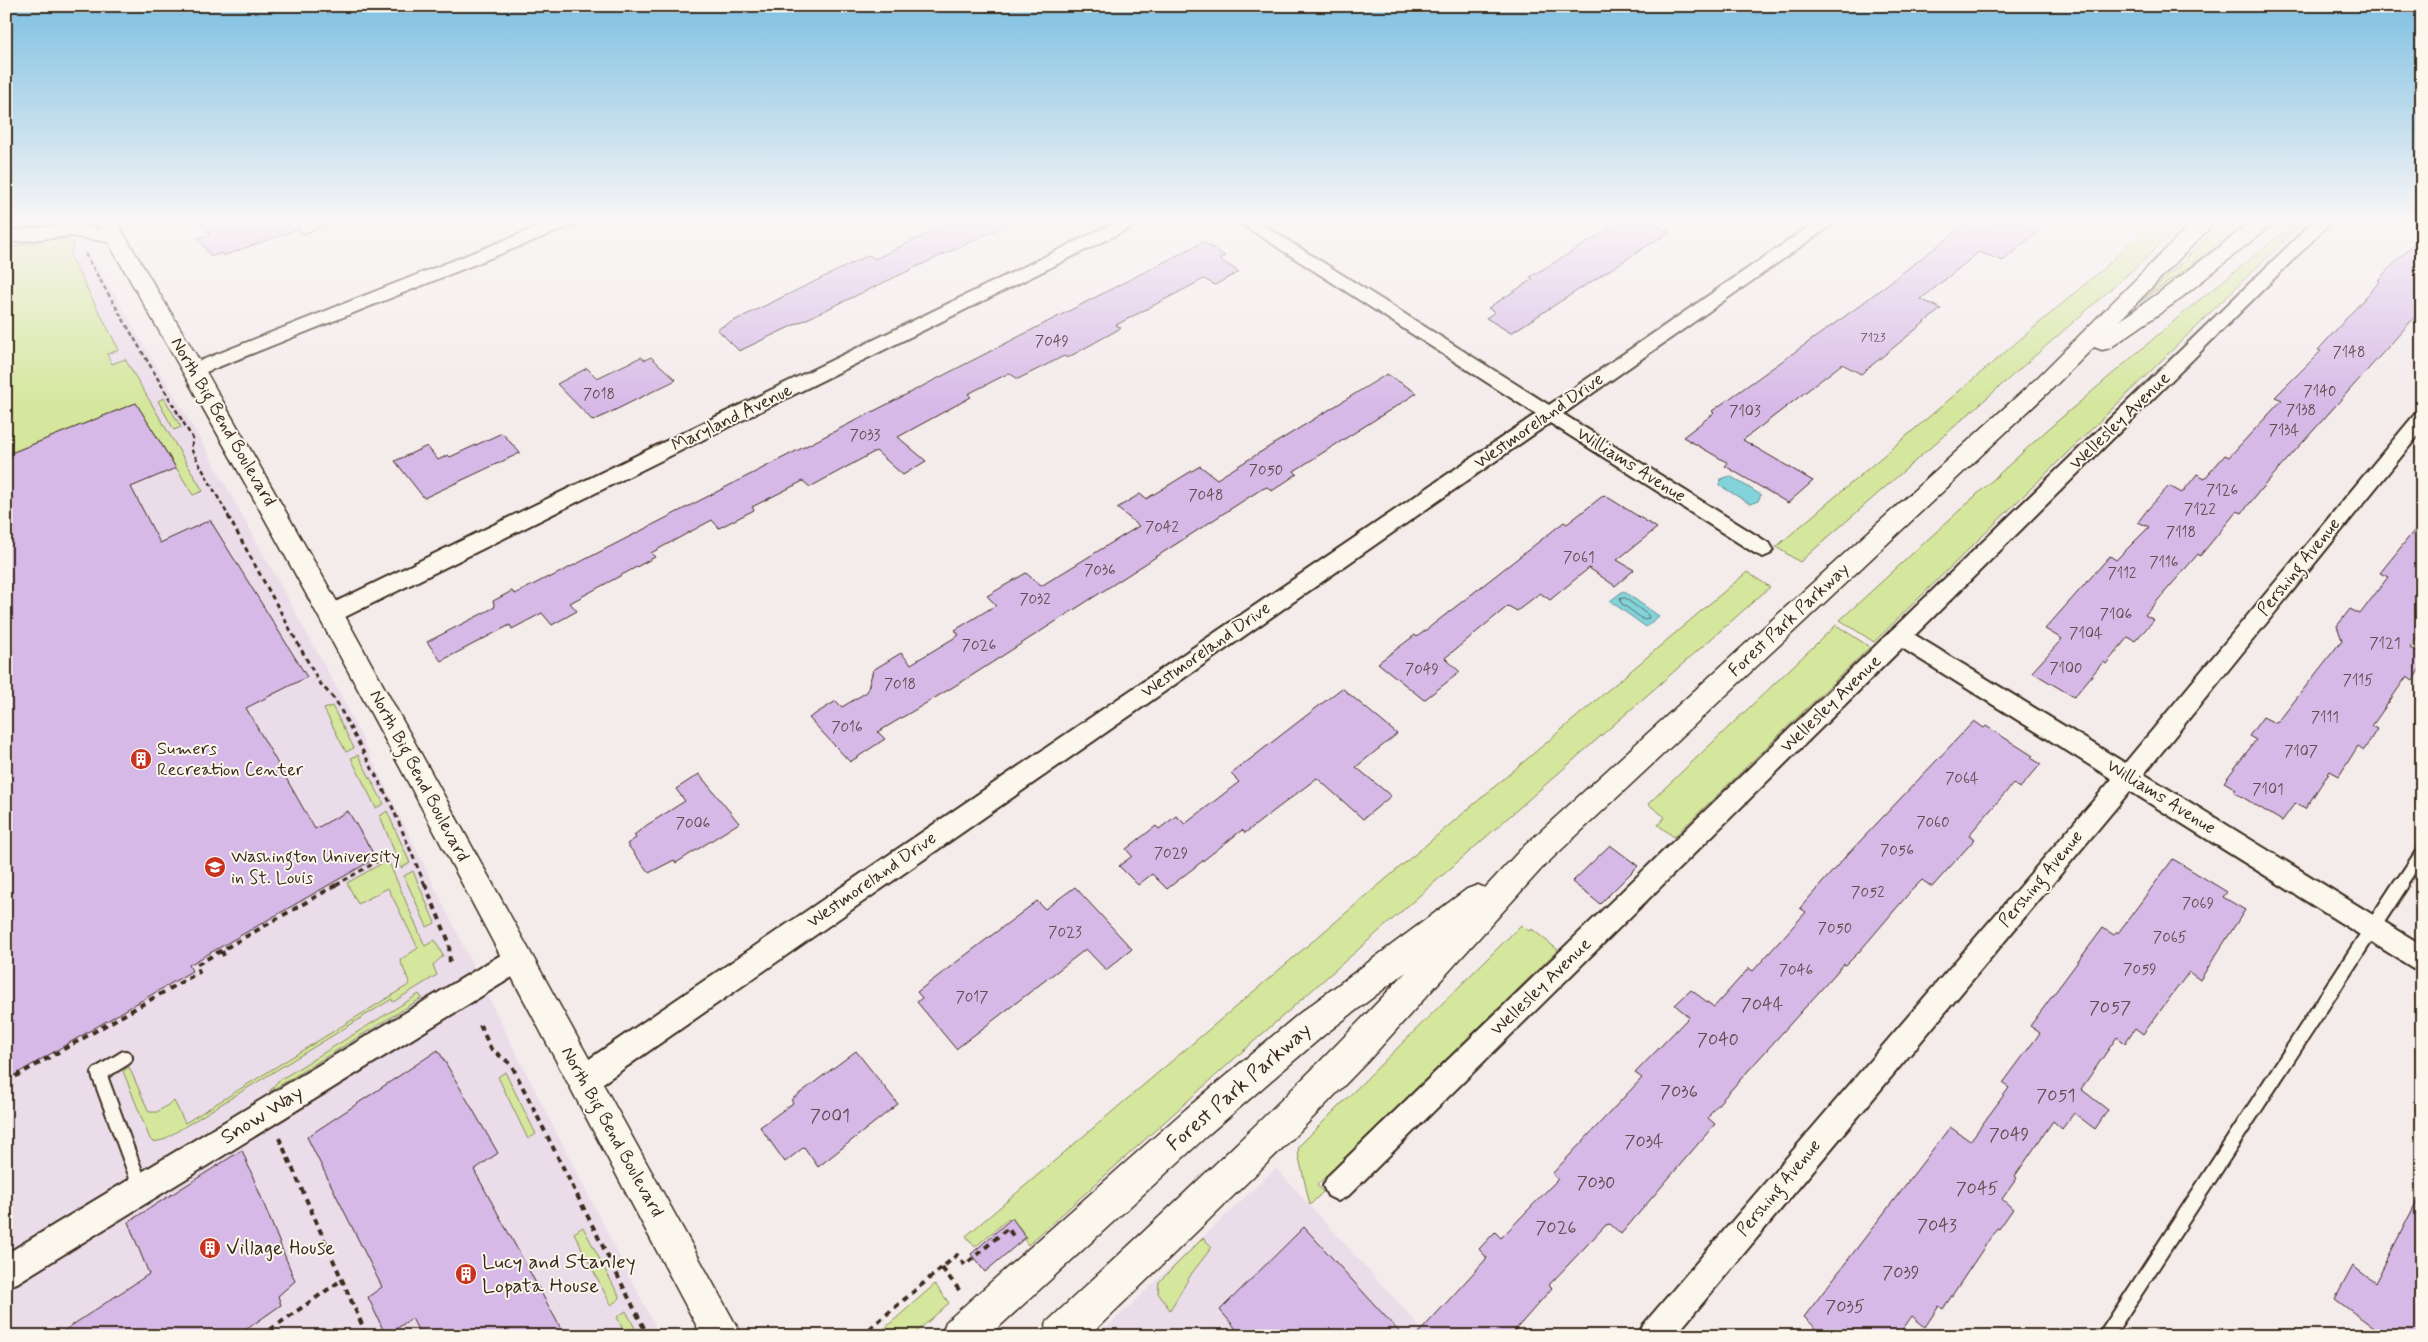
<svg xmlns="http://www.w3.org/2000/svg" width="2428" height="1342" viewBox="0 0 2428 1342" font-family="Mynerve,sans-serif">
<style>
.built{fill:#ebdcea}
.green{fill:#d4e79c;stroke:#88885d}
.water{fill:#82d3da;stroke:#668f8f}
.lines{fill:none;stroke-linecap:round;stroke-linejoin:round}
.shore{stroke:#576e69;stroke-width:1}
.building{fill:#d6b9e7;stroke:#3b2a1e}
.service-far2-casing{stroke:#3b2a1e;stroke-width:12}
.service-far1-casing{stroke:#3b2a1e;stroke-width:15}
.service-casing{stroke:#3b2a1e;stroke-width:18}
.minor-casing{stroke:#3b2a1e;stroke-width:4}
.secondary-casing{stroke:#3b2a1e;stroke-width:3}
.primary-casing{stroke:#3b2a1e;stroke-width:3}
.path-far2{stroke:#3b2a1e;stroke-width:2.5;stroke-dasharray:4.5 3;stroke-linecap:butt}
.path-far1{stroke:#3b2a1e;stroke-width:3;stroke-dasharray:5 4;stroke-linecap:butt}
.path{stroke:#3b2a1e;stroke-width:4;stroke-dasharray:6 5;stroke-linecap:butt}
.service-far2{stroke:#fbf7ec;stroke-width:9}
.service-far1{stroke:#fbf7ec;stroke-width:11}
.service{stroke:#fbf7ec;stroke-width:14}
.minor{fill:#fbf7ec;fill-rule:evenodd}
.secondary{fill:#fbf7ec;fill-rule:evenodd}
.primary{fill:#fbf7ec;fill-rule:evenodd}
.labels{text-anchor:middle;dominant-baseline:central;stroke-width:4;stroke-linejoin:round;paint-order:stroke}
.far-number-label{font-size:12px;fill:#624e50}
.number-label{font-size:15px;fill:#624e50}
.street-label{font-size:18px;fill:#3b2a1e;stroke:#fbf7ec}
.poi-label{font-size:18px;fill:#3b2a1e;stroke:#fbf7ec;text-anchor:start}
.near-number-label{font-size:18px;fill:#624e50}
.near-street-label{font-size:21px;fill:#3b2a1e;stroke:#fbf7ec}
.near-poi-label{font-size:21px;fill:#3b2a1e;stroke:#fbf7ec;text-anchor:start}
</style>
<rect width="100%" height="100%" fill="#f4ebeb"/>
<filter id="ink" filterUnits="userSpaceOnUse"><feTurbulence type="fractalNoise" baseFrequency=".02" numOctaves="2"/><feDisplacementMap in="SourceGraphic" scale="10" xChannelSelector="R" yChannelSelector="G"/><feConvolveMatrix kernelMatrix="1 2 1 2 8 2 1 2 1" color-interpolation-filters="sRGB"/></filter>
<g filter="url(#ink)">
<!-- built -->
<path class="built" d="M6 221H58L82 239 204 446 340 694 509 1039 660 1336H6Z
M1276 1168 1428 1336H1098Z"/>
<!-- green -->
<path class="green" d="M2153 221H2182L2144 260 1800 562 1776 547 2104 268Z
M2225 221H2251L2139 303Z
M2298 221H2304L1874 642 1840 620 2046 431 2188 309Z
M47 239H67L74 243 70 256 119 350 107 354 112 364 125 359 203 491 193 495 136 403 6 455V249Z
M164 398 181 427 174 430 158 401Z
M1747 572 1770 587 1243 1051 1028 1245 1024 1239 1026 1236 1012 1219 1010 1221 1008 1219 975 1247 966 1236Z
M1836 625 1870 647 1674 837 1658 825 1665 817 1648 804Z
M332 706 354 748 346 752 324 709Z
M358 755 384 804 376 808 351 758Z
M387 811 410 863 401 868 380 816Z
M388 860 425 946 435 940 443 956 433 965 437 975 393 1002 392 999 163 1140 153 1142 150 1139 123 1071 129 1067 149 1112H157L174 1101 185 1123 410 984 400 960 418 948 388 888 358 904 347 883Z
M413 871 435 923 427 927 404 876Z
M1521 925 1529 931 1532 929 1558 950 1317 1185 1323 1192 1310 1205 1298 1153 1299 1146Z
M419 994 422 998 269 1092 278 1081Z
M505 1072 536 1134 528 1139 498 1077Z
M583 1227 620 1298 611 1305 574 1233Z
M1203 1238 1212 1247 1192 1273 1170 1310 1158 1293 1159 1282Z
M935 1284 949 1303 912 1336H876Z
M626 1311 639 1336H626L617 1317Z"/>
<!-- water -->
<path class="water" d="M1730 476 1761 495 1758 501 1750 504 1719 485 1721 479Z
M1623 591 1659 616 1646 627 1610 601Z"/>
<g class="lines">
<!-- shore -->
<path class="shore" d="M1625 598 1648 615 1649 618 1644 620 1621 603 1620 599Z"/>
</g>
<!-- building -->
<path class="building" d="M201 221H303L299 224 298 229 223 256 221 253 211 257 198 238 210 234Z
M953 221H1014L739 351 717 329 869 255 875 259Z
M1623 221H1648L1669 232 1511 333 1486 318 1495 312 1488 308 1533 279 1530 277Z
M1970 221H2050L2003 261 1979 252 1921 299 1941 309 1861 374 1842 364 1743 440 1813 481 1788 503 1725 466 1728 463 1683 437 1714 413 1712 411 1855 309Z
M2422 235V309L2261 489 2242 513 2237 511 2200 556 2198 554 2145 615 2154 620 2135 641 2128 637 2106 664 2103 662 2074 697 2032 672 2062 639 2045 629 2110 556 2116 560 2149 527 2138 522 2148 509 2169 486 2182 493 2197 474 2205 478 2225 455 2229 457 2282 400 2275 397 2321 351 2318 350 2380 281 2378 280Z
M1203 242 1225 256 1219 259 1239 272 1215 285 1204 279 1116 325 1121 328 1067 358 1064 356 1018 379 1009 373 968 394 971 397 898 437 926 461 903 475 876 451 810 487 803 481 752 507 754 510 719 528 712 520 651 553 655 557 570 603 577 611 552 625 542 613 512 629 510 625 441 661 427 642 495 607 493 601 512 591 515 594 548 577 549 578Z
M641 357 645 360 651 357 676 380 593 421 557 384 587 368 597 378Z
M1387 374 1417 393 1294 471 1297 474 1272 491 1267 487 1260 490 968 678 878 732 885 739 850 762 809 718 836 701 842 707 867 692 873 670 901 653 911 664 959 635 955 630 996 605 987 596 1026 573 1041 586 1139 526 1117 508 1140 494 1146 499 1200 466 1217 479Z
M136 403 176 468 131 487 160 543 210 520 307 677 246 708 315 829 348 811 376 858 189 965 192 971 6 1080V455Z
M502 433 520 453 424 498 395 461 427 446 438 460 448 455 450 457Z
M1604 495 1657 528 1617 560 1634 570 1615 586 1589 568 1550 600 1540 593 1517 611 1508 606 1445 658 1460 672 1424 700 1378 663 1415 635 1417 637 1564 522 1567 524Z
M2422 521V631L2410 648 2422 654V665L2413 680 2407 676 2372 726 2377 729 2364 750 2358 746 2339 776 2330 771 2305 809 2295 803 2282 821 2234 792 2236 789 2224 782 2256 740 2249 736 2263 717 2275 723 2278 722 2342 640 2337 626 2350 609 2360 614 2388 577 2380 573Z
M1342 688 1397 734 1356 767 1391 796 1363 819 1317 778 1245 833 1242 830 1167 889 1152 874 1138 885 1119 866 1132 856 1126 849 1156 826 1159 829 1176 816 1185 824 1239 782 1231 774Z
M1974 721 1984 728 1986 726 2033 756 2031 758 2041 764 2020 788 2013 784 1969 835 1975 839 1932 887 1922 880 1911 891 1859 952 1846 965 1844 964 1713 1110 1708 1118 1715 1124 1621 1234 1610 1224 1606 1225 1549 1285 1552 1288 1510 1336H1416L1487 1258 1479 1249 1495 1232 1501 1238 1558 1179 1552 1174 1642 1078 1635 1073 1689 1017 1675 1005 1691 990 1714 1007 1749 968 1753 971 1806 912 1800 908 1845 857Z
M699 774 739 823 676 863 674 860 649 873 627 844 636 838 634 835 647 825 685 801 676 789Z
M1610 845 1638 866 1600 904 1572 882Z
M2173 859 2227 892 2223 897 2245 910 2200 980 2189 972 2143 1034 2135 1028 2125 1043 2117 1037 2081 1089 2108 1110 2095 1129 2074 1113 2062 1129 2053 1121 2015 1176 2017 1178 2002 1199 2013 1209 1999 1229 1997 1228 1943 1309 1939 1306 1925 1327 1912 1316 1898 1336H1824L1804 1317 1950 1127 1970 1141 2009 1088 2003 1083 2040 1033 2030 1026 2103 928 2114 935 2117 932 2118 933Z
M1075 887 1132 949 1106 970 1086 949 956 1049 917 1002 922 998 917 992 1037 901 1045 909Z
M438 1050 498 1153 474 1170 565 1336H421L412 1318 386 1336 368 1297 382 1287 307 1137Z
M856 1051 898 1104 818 1167 804 1147 785 1162 760 1127 793 1103 791 1100Z
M242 1150 295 1281 278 1296 281 1305 237 1336H56L149 1274 128 1222Z
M2422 1191V1336H2385L2335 1299 2353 1266 2375 1283Z
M1012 1218 1026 1237 985 1272 971 1254Z
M1304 1227 1403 1336H1242L1220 1310Z"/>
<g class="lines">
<!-- service-far2 casing -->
<g class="service-far2-casing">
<path id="service-far2" d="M304 228 321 221"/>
</g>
<!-- service-far1 casing -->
<g class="service-far1-casing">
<path id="service-far1" d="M2400 885 2422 852"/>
</g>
<!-- service casing -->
<g class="service-casing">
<path id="service" d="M125 1058 99 1074 141 1188
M2106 1336 2401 884"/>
</g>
<!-- minor casing -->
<g class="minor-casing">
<path id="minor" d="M553 221H577L575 224 201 374H187L185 370 187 366Z
M1118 221H1140L1138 224 339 620 331 622 323 620 320 614 323 608Z
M1237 221H1257L1549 405 1817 221H1837L1563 414 1770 544 1773 549 1770 554 1763 557 1756 554 1550 423 593 1090 583 1094 573 1090 569 1080 573 1070 1536 414Z
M2314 221H2332L1915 635 2125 763 2415 414 2422 412V431L2144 774 2422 945V971L2413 968 2130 791 1675 1336H1638L1643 1325 2112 779 1902 648 1348 1196 1338 1201 1328 1196 1323 1186 1328 1176Z
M518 947 527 950 531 959 527 968 17 1283 6 1287V1254L509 950Z"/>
</g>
<!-- secondary casing -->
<g class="secondary-casing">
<path id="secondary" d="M96 221H116L205 370 340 607 742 1336H702C507 970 317 601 108 242L70 236 6 243V231L70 224 100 229Z"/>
</g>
<!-- primary casing -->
<g class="primary-casing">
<path id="primary" d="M2194 221H2216L2119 321 2160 292 2253 221H2276L2176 302 2110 348 2102 350 2094 347 2053 388 1544 866 1368 1061 1294 1137 1089 1336H1042L1047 1322C1169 1208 1292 1095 1406 972L1324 1035 1210 1133 989 1336H941L946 1322 1186 1109 1300 1013 1467 889 1478 885 1485 888 1522 848 2037 378Z"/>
</g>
<!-- path-far2 -->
<path class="path-far2" d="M85 254 193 439 191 449 229 517"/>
<!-- path-far1 -->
<path class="path-far1" d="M228 516 319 682 336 701 391 804 425 885
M336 885 390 854"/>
<!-- path -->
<path class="path" d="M425 884 449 942 450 965
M222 951 224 956
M480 1025 491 1049 511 1064 648 1336
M6 1082 199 972 196 965 338 884
M279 1138 367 1336
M942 1268 960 1291
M261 1336 343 1279
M861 1336 957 1255 965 1265 1008 1228 1015 1239"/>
<!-- service-far2 -->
<use href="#service-far2" class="service-far2"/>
<!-- service-far1 -->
<use href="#service-far1" class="service-far1"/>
<!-- service -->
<use href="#service" class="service"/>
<!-- minor -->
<use href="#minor" class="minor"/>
<!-- secondary -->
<use href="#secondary" class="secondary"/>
<!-- primary -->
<use href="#primary" class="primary"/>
</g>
</g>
<!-- sky -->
<linearGradient id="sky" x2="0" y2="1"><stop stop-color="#7fc0e2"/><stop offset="0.54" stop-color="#faf6f6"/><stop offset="1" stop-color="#faf6f6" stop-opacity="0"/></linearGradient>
<rect width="2428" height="409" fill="url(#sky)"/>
<!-- icons -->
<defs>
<g id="building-disc" transform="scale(1.125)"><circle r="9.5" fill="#c8321e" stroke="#fbf7ec"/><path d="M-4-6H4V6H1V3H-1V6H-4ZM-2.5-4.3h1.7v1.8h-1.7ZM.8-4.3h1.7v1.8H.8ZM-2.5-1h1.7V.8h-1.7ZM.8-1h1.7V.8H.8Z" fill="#fff"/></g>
<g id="university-disc" transform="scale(1.125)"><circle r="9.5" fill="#c8321e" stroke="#fbf7ec"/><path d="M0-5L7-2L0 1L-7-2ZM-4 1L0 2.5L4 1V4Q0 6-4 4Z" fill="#fff"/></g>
</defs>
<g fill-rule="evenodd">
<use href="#building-disc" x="141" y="759"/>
<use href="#university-disc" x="215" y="867"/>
<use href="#building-disc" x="210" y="1248"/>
<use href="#building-disc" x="466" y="1274"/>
</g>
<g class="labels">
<!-- far-number labels -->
<g class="far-number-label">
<text x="1873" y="338">7123</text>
</g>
<!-- number labels -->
<g class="number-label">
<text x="1052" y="342">7049</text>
<text x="2349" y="353">7148</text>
<text x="2320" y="392">7140</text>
<text x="599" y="395">7018</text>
<text x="2301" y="411">7138</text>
<text x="1745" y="412">7103</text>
<text x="2284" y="431">7134</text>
<text x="865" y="436">7033</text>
<text x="1266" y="471">7050</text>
<text x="2222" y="491">7126</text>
<text x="1206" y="496">7048</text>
<text x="2200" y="510">7122</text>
<text x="1162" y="528">7042</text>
<text x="2181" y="533">7118</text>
<text x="1579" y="558">7061</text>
<text x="2164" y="563">7116</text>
<text x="1100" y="571">7036</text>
<text x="2122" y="574">7112</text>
<text x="1035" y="600">7032</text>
<text x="2116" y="615">7106</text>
<text x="2086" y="634">7104</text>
<text x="2385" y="644">7121</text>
<text x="979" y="646">7026</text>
<text x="2066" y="669">7100</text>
<text x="1422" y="670">7049</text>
<text x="2358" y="681">7115</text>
<text x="900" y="685">7018</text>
<text x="2325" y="718">7111</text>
<text x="847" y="728">7016</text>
<text x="2301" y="752">7107</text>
<text x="1962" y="779">7064</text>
<text x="2268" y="790">7101</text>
<text x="1933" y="823">7060</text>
<text x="693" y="824">7006</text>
<text x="1897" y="851">7056</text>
<text x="1171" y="854">7029</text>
<text x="1868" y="893">7052</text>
<text x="2198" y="904">7069</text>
<text x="1835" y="929">7050</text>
<text x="1065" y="933">7023</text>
<text x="2170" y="938">7065</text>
<text x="2140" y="970">7059</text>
<text x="1796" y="971">7046</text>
<text x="972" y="998">7017</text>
</g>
<!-- street labels -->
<g class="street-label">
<text transform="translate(732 418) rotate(-26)">Maryland Avenue</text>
<text transform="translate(1539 421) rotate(-35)">Westmoreland Drive</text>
<text transform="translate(2120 421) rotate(-44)">Wellesley Avenue</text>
<text transform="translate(223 422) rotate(60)">North Big Bend Boulevard</text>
<text transform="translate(1631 465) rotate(32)">Williams Avenue</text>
<text transform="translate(2299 567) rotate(-51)">Pershing Avenue</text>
<text transform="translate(1789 620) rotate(-43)">Forest Park Parkway</text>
<text transform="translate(1206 650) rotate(-35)">Westmoreland Drive</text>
<text transform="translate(1831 704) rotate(-44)">Wellesley Avenue</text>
<text transform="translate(419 776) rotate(62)">North Big Bend Boulevard</text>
<text transform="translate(2161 797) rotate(32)">Williams Avenue</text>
<text transform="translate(2041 879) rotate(-50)">Pershing Avenue</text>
<text transform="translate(872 880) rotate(-35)">Westmoreland Drive</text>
<text transform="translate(1541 987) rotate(-44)">Wellesley Avenue</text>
<text transform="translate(612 1132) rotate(61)">North Big Bend Boulevard</text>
<text transform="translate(1779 1188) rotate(-50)">Pershing Avenue</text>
</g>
<!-- poi labels -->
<g class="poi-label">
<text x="157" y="749">Sumers<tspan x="157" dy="21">Recreation Center</tspan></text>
<text x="231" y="857">Washington University<tspan x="231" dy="21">in St. Louis</tspan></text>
</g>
<!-- near-number labels -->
<g class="near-number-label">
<text x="1762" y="1005">7044</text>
<text x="2110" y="1008">7057</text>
<text x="1718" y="1040">7040</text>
<text x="1679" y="1092">7036</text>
<text x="2056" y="1096">7051</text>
<text x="830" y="1116">7001</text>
<text x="2009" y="1135">7049</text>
<text x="1644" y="1142">7034</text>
<text x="1596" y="1183">7030</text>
<text x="1977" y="1189">7045</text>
<text x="1937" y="1226">7043</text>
<text x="1556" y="1228">7026</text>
<text x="1901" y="1273">7039</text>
<text x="1845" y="1307">7035</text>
</g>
<!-- near-street labels -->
<g class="near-street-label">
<text transform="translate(1239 1087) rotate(-41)">Forest Park Parkway</text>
<text transform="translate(262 1115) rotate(-32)">Snow Way</text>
</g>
<!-- near-poi labels -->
<g class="near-poi-label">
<text x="226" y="1248">Village House</text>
<text x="482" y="1262">Lucy and Stanley<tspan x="482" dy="24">Lopata House</tspan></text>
</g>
</g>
<!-- margin -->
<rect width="2428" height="1342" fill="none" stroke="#fbf7ec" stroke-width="25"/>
<rect x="12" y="12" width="2403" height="1317" fill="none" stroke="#3b2a1e" stroke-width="2" filter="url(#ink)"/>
</svg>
